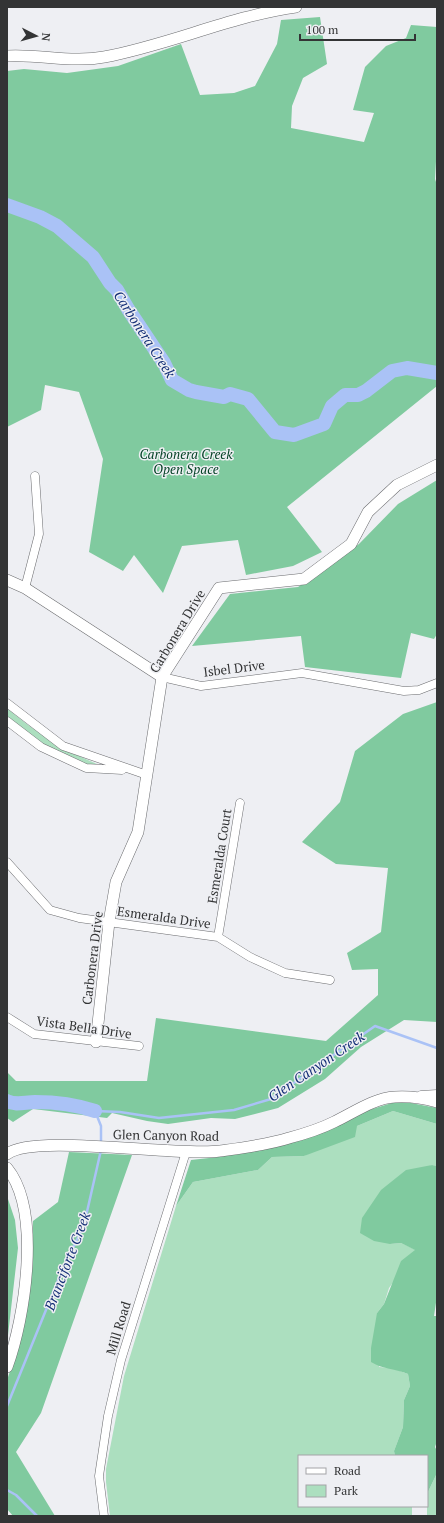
<svg xmlns="http://www.w3.org/2000/svg" width="444" height="1523" viewBox="0 0 444 1523" font-family="'PT Serif',serif">
<style>
.green{fill:#acdfbf}
.forest{fill:#80ca9f}
.lines{fill:none;stroke-linecap:round;stroke-linejoin:round}
.stream{stroke:#aac2f6;stroke-width:2.5}
.river{stroke:#aac2f6;stroke-width:14}
.street-casing{stroke:#6b6c6f;stroke-width:9}
.secondary-casing{stroke:#6b6c6f;stroke-width:12}
.street{stroke:#fff;stroke-width:8}
.secondary{stroke:#fff;stroke-width:11}
.labels{text-anchor:middle;dominant-baseline:central;stroke-width:3;stroke-linejoin:round;paint-order:stroke}
.park-label{font-size:13px;font-style:italic;fill:#044226;stroke:#eeeff3}
.street-label{font-size:13px;fill:#333435;stroke:#eeeff3}
.water-label{font-size:14px;font-style:italic;fill:#142f77;stroke:#eeeff3}
</style>
<rect width="100%" height="100%" fill="#eeeff3"/>
<!-- green -->
<path class="green" d="M7 708C35 732 63 750 97 764 72 768 26 732 7 717Z
M393 1111 437 1124V1166L431 1165 390 1244 401 1243 416 1250 389 1288 384 1304 377 1313 379 1367 392 1368 408 1374 410 1386 404 1400 403 1427 394 1451 395 1456H299V1506H412V1516H110L106 1482V1469L124 1376 176 1206 193 1182 258 1170 272 1157 304 1156 357 1126Z
M437 1473V1516H427V1494Z"/>
<!-- forest -->
<path class="forest" d="M320 17 327 64 303 78 292 106 291 128 364 142 374 113 353 110 365 67 386 46 406 38 411 25 437 27V144L435 179 437 185V386L287 507 322 552 293 566 246 575 238 540 182 546 163 593 134 555 123 571 89 552 103 459 79 392 45 385 41 410 7 427V71L24 69 67 73 118 66 181 44 200 95 234 93 255 86 277 44 281 20Z
M437 480V634L434 639 411 633 401 678 305 667 301 636 192 646 230 594 298 587 359 544 398 504Z
M437 702V1022L404 1020 361 1047 325 1079 278 1108 235 1119 211 1118 168 1124 147 1121 112 1113 107 1118 33 1109 13 1122 7 1118V1072L16 1081H147L156 1018 326 1041 378 995V969L352 970 347 953 381 932 388 868 336 864 302 842 340 802 355 751 403 714Z
M395 1102 411 1103 437 1108V1124L393 1111 357 1126 355 1137 304 1156 272 1157 258 1170 193 1182 176 1206 191 1160 218 1157 293 1141 366 1111Z
M69 1152 132 1155 41 1413 16 1452 55 1516H13L7 1509V1380L19 1345 32 1273 33 1221 58 1202Z
M432 1165 437 1166V1296L434 1316H437V1441L435 1447 437 1451V1473L427 1494V1456H395L394 1451 403 1427 404 1400 410 1386 408 1374C396 1369 382 1369 371 1362V1348L377 1313 384 1304 401 1261 415 1250 401 1243 390 1244 374 1241 360 1233 362 1218 381 1190 406 1170Z
M7 1196 15 1220 18 1248 7 1344Z"/>
<g class="lines">
<!-- stream -->
<path class="stream" d="M101 1143V1126L95 1111 120 1112 159 1118 234 1110 271 1099 375 1026 437 1048
M7 1406 61 1273 84 1225 101 1150
M7 1490 16 1495 37 1516"/>
<!-- river -->
<path class="river" d="M7 205 40 217 57 226 93 257 110 283 117 290 128 309 164 363 172 380 189 390 196 392 224 397 230 394 248 399 275 432 294 435 324 424 332 406 345 395H358L366 391 392 371 407 368 437 373
M7 1101C16 1106 25 1102 35 1102 54 1102 77 1105 95 1111"/>
<!-- street casing -->
<g class="street-casing">
<path id="street" d="M25 588 39 534 35 476
M162 677 201 686 302 673 404 691 419 690 437 683
M7 703 63 746 147 775
M7 721 41 747 86 768 122 770
M7 862 50 910 79 918 218 937 250 957 285 973 330 980
M218 937 240 803
M7 1017 34 1034 139 1046
M421 1095 437 1094
M104 1516 99 1476 108 1416 121 1360 186 1152"/>
</g>
<!-- secondary casing -->
<g class="secondary-casing">
<path id="secondary" d="M7 56C40 54 72 63 104 57 169 45 231 16 296 7
M7 580 25 588 162 677
M96 1042 109 922 116 882 138 832 162 677 219 588 304 579 351 544 368 512 397 485 437 465
M7 1154C35 1133 175 1157 220 1151 242 1148 267 1145 289 1138 304 1134 320 1129 334 1122 353 1113 374 1098 395 1097 410 1096 423 1098 437 1102
M7 1168C42 1211 25 1318 7 1367"/>
</g>
<!-- street -->
<use href="#street" class="street"/>
<!-- secondary -->
<use href="#secondary" class="secondary"/>
</g>
<g class="labels">
<!-- park labels -->
<g class="park-label">
<text x="186" y="454">Carbonera Creek<tspan x="186" dy="15">Open Space</tspan></text>
</g>
<!-- street labels -->
<g class="street-label">
<text transform="translate(177 631) rotate(-59)">Carbonera Drive</text>
<text transform="translate(234 668) rotate(-7)">Isbel Drive</text>
<text transform="translate(219 856) rotate(-81)">Esmeralda Court</text>
<text transform="translate(164 917) rotate(8)">Esmeralda Drive</text>
<text transform="translate(92 958) rotate(-83)">Carbonera Drive</text>
<text transform="translate(84 1027) rotate(8)">Vista Bella Drive</text>
<text transform="translate(166 1135) rotate(1)">Glen Canyon Road</text>
<text transform="translate(118 1328) rotate(-73)">Mill Road</text>
</g>
<!-- water labels -->
<g class="water-label">
<text transform="translate(145 334) rotate(57)">Carbonera Creek</text>
<text transform="translate(316 1066) rotate(-34)">Glen Canyon Creek</text>
<text transform="translate(67 1261) rotate(-69)">Branciforte Creek</text>
</g>
</g>
<!-- border -->
<rect width="444" height="1523" fill="none" stroke="#333435" stroke-width="16"/>
<!-- legend -->
<rect x="298" y="1455" width="130" height="52" fill="#eeeff3" stroke="#a3a4a7"/>
<rect x="306" y="1468" width="20" height="6" fill="#ffffff" stroke="#a3a4a7"/>
<text x="334" y="1475" font-size="12" fill="#333435">Road</text>
<rect x="306" y="1485" width="20" height="12" fill="#acdfbf" stroke="#a3a4a7"/>
<text x="334" y="1495" font-size="12" fill="#333435">Park</text>
<!-- north arrow -->
<g transform="translate(36 36) rotate(96)" stroke="#eeeff3" stroke-width="3" paint-order="stroke">
<path d="M0-3L7 15L0 10L-7 15Z" fill="#333435"/>
<text y="-6" font-size="11" font-weight="bold" text-anchor="middle" fill="#333435">N</text>
</g>
<!-- scale -->
<path d="M300 34v6h115v-6" fill="none" stroke="#333435" stroke-width="2"/>
<text x="306" y="34" font-size="12" fill="#333435" stroke="#eeeff3" stroke-width="3" paint-order="stroke">100 m</text>
</svg>
